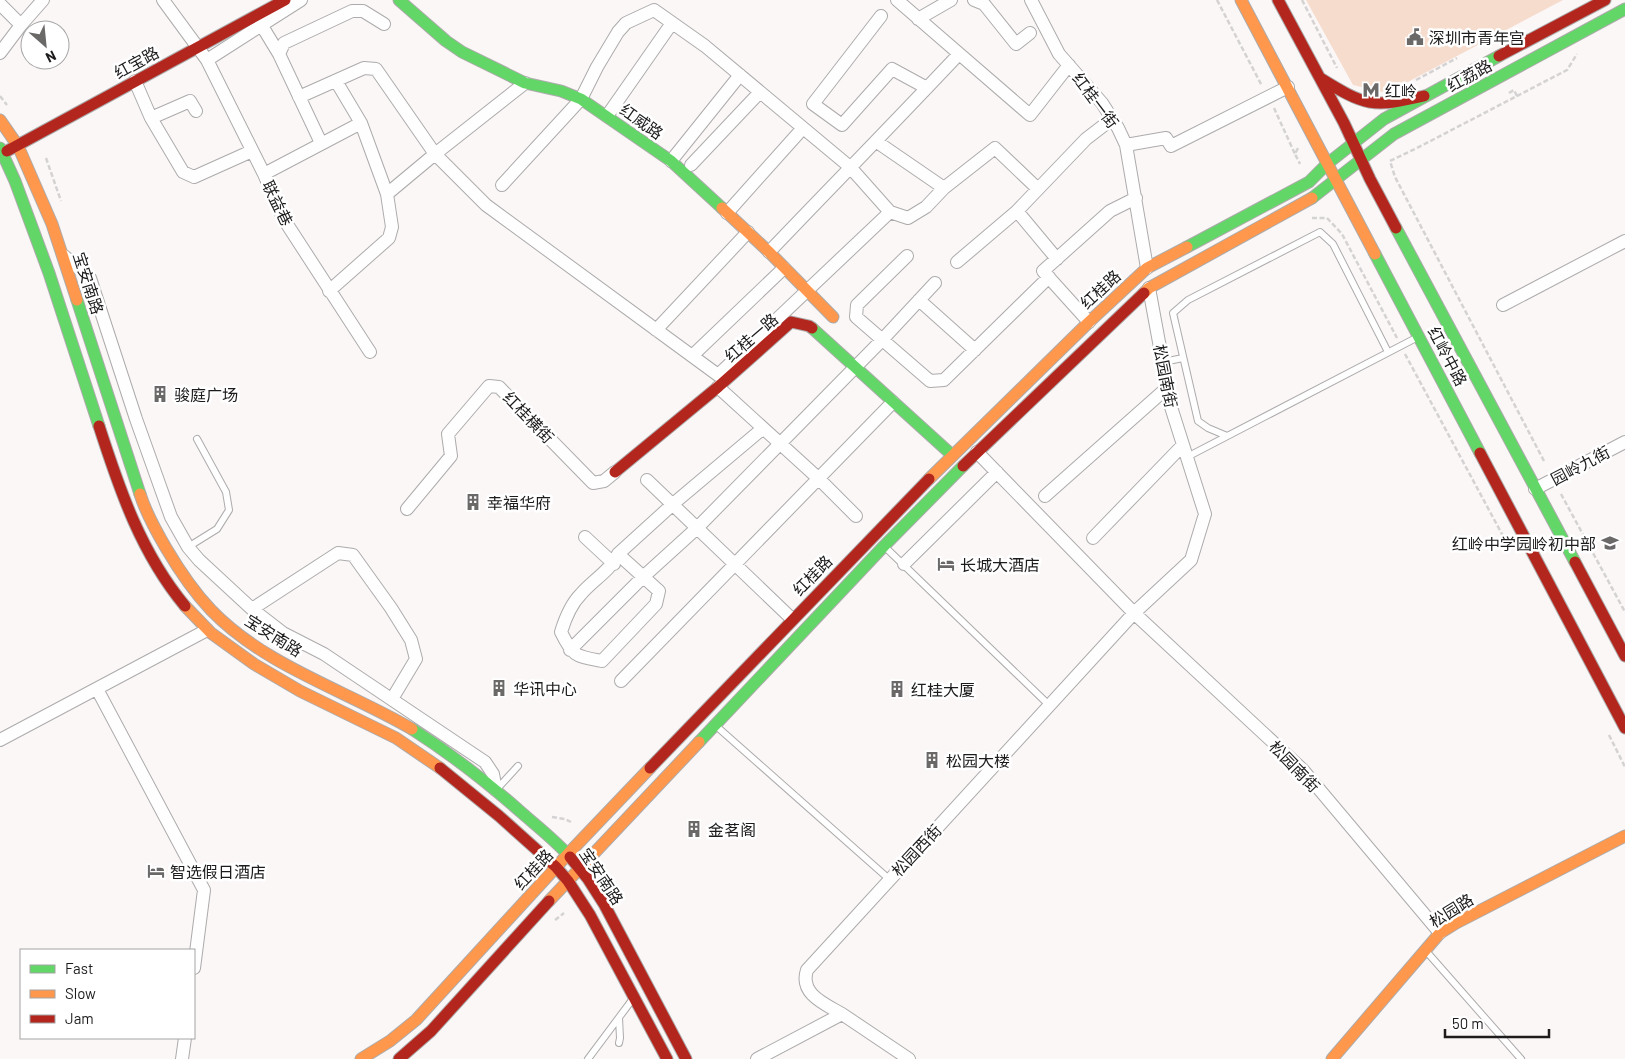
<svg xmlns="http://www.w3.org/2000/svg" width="1625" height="1059" viewBox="0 0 1625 1059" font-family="Barlow,'Noto Sans SC',sans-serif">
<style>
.green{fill:#f6dccd}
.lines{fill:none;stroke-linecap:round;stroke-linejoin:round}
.lane-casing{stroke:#adabab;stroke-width:8}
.street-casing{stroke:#adabab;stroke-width:14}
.fast-casing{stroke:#adabab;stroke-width:13}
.slow-casing{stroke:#adabab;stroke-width:13}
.jam-casing{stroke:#adabab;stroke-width:13}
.path{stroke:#d4d2d2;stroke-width:2.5;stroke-dasharray:5 2.5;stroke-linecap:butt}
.lane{stroke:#fefefe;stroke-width:6}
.street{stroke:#fefefe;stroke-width:12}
.fast{stroke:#63d668;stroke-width:11}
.slow{stroke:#ff974d;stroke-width:11}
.jam{stroke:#b3261e;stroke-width:11}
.labels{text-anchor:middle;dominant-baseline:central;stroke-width:5;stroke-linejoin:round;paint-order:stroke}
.poi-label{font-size:16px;fill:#1d1b1b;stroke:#fff;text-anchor:start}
.street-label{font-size:16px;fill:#1d1b1b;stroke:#fff}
</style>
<rect width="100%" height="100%" fill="#fbf7f7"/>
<!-- green -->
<path class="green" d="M1306 0H1563L1387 93 1353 85Z"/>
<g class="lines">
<!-- lane casing -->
<g class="lane-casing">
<path id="lane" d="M1163 362 1183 358
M1227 436 1208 428 1198 421 1173 313 1188 300 1320 232 1333 244 1388 352
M1187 457 1416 338
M188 547 217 529 229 510 226 492 197 439
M885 547 1049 705
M715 725 889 879
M497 789 518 766
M1426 951 1521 1059
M619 1018 620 1038 619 1043
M588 1059 632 1000"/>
</g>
<!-- street casing -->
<g class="street-casing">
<path id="street" d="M163 0 207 60 264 174 283 218 370 352
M897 0 1030 115 1069 65
M974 0 984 4 1016 44 1030 33
M1031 0 1059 54 1102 103 1118 128 1126 145 1147 268
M0 4 21 25
M881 16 813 104 842 125 892 69 927 88
M918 19 951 0
M262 26 279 54 321 143
M0 53 21 25 43 0
M279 54 284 43 352 11H363L384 24
M207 60 301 0
M135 81 151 118 190 101 196 111
M336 81 361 123 387 194
M525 83 435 154 486 205 718 375 890 212
M299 97 364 68 376 69 435 154 387 194 392 227 389 238 329 291
M607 116 672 23
M151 118 183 172 194 177 252 151
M877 142 944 188
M1126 145 1166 138 1171 146 1288 87
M671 161 740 75
M691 165 760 92
M264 174 361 123
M502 185 581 99 597 67 618 32 626 23 654 10 705 46 850 167 890 212 908 218 926 207 944 188 995 148 1038 189
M1017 211 1057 259
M727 213 803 128
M769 252C832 186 896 121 959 54
M63 255 90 278 136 419 171 517 188 547 199 560 252 609 283 633 324 654 485 762 493 774 496 790
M907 256 857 305 856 317 930 381 944 380 1049 277
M957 262 1017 211 1086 139 1112 119
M919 300 975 350
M1503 305 1625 241
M1089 322 1043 271 1110 211 1136 198
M656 330 748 232
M692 356 784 268
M718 387 818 478 856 516
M977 452 1134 613 1303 770 1440 933
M647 480 792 619
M1535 489 1625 442
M1045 496 1168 387
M407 509 451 456 448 434 489 386 499 387 593 483 604 481 615 472
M585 537 614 564
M1093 538 1183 445
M618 554 659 591 656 604 602 661C576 656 573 657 561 632 565 619 571 604 581 594 593 580 610 571 618 554L673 504 762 429
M904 564 997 472
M252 609 338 553 353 555 391 608 411 640 416 659 392 699
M570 650 643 577 697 528 882 340 935 283
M621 681 893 402
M97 689 204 890 194 968
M0 740 207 630
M842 1014 909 1059
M182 1059 185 1038
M757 1059 842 1014C825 1004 799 994 807 970L1134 613 1191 560 1205 514 1171 407 1149 288"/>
</g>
<!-- fast casing -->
<g class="fast-casing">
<path id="fast" d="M399 0 446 41 462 52 525 83 561 91 581 99 671 161 722 208
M0 148 15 181 49 273 99 426
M1312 198 1394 134 1625 9
M1396 228 1575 562
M1187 247 1309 182 1327 164 1384 119 1499 56
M1375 254 1480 453
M77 300 140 494
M812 328 952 455
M412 729C451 754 487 782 522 813 538 827 556 841 570 857
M699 742 884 546 963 466"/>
</g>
<!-- slow casing -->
<g class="slow-casing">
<path id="slow" d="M1241 0 1375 254
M0 120 18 146 52 224 77 300
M722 208 769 252 833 317
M1144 293 1149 288 1312 198
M929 479 1089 322 1147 268 1187 247
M140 494C146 513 156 531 166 548 179 570 193 591 211 610 265 666 345 690 412 729
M185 606 211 633 254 664 300 691 396 738 440 768
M549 901 699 742
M361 1059 390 1041 416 1020 568 854 650 768
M1332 1059 1440 933 1456 923 1625 836"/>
</g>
<!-- jam casing -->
<g class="jam-casing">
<path id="jam" d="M1278 0 1344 123 1370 179 1396 228
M1499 56 1605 0
M1320 78C1365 106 1372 108 1424 96
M7 151 285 0
M99 426C120 491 141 553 185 606
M1480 453 1625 728
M963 466 1144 293
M615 472 718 387 791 322 809 326 812 328
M1575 562 1625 656
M440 768 499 816 556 867 568 881 590 915 667 1059
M650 768 929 479
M570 857 588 879 604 904 686 1059
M399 1059 431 1031 549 901"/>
</g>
<!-- path -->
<path class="path" d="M1217 0 1262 86
M1302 0 1337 68
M1416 80 1457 58
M1509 93 1514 90 1517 96
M0 96 7 105
M1274 108 1295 154
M1298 148 1295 154 1300 164
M46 158 61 201
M1312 218H1327L1342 234 1397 338
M1405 354 1510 549
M1544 461 1395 177 1390 161 1417 148 1567 70 1577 54
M1561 494 1625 612
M1609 735 1625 767
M552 817 565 819 571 822
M555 920 564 913"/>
<!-- lane -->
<use href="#lane" class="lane"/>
<!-- street -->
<use href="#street" class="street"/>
<!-- fast -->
<use href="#fast" class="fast"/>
<!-- slow -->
<use href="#slow" class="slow"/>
<!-- jam -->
<use href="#jam" class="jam"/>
</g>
<!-- icons -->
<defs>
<g id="civic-bare" transform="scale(1.35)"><path d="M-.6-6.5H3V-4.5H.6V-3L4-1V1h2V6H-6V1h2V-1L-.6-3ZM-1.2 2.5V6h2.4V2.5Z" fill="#6b6868" stroke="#fff" stroke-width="2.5" paint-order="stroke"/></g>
<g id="metro-bare" transform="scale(1.35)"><path d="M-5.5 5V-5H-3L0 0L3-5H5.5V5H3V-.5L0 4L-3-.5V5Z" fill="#6b6868" stroke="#fff" stroke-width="2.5" paint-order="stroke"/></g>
<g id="building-bare" transform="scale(1.35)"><path d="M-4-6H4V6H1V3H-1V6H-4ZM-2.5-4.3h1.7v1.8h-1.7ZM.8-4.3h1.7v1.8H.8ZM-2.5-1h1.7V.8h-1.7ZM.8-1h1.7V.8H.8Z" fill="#6b6868" stroke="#fff" stroke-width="2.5" paint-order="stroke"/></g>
<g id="school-bare" transform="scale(1.35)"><path d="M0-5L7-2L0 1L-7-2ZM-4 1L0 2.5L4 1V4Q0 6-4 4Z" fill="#6b6868" stroke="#fff" stroke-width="2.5" paint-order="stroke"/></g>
<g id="hotel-bare" transform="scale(1.35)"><path d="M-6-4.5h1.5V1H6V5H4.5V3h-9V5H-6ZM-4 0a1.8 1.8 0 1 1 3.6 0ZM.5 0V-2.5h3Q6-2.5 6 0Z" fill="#6b6868" stroke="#fff" stroke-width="2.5" paint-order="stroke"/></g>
</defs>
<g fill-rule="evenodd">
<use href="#civic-bare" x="1415" y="37"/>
<use href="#metro-bare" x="1371" y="90"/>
<use href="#building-bare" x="160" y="394"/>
<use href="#building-bare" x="473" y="502"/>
<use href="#school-bare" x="1610" y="543"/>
<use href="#hotel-bare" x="946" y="564"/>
<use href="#building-bare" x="499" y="688"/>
<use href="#building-bare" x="897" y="689"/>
<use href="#building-bare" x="932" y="760"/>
<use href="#building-bare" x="694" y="829"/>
<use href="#hotel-bare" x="156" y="871"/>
</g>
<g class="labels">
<!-- poi labels -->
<g class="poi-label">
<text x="1429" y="37">深圳市青年宫</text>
<text x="1385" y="90">红岭</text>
<text x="174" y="394">骏庭广场</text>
<text x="487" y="502">幸福华府</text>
<text x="1596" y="543" text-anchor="end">红岭中学园岭初中部</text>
<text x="960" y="564">长城大酒店</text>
<text x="513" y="688">华讯中心</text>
<text x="911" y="689">红桂大厦</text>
<text x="946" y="760">松园大楼</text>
<text x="708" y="829">金茗阁</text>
<text x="170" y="871">智选假日酒店</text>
</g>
<!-- street labels -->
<g class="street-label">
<text transform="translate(136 62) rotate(-29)">红宝路</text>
<text transform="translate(1469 75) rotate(-29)">红荔路</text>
<text transform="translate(1096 100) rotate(53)">红桂一街</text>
<text transform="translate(642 121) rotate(35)">红威路</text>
<text transform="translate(278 203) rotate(64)">联益巷</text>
<text transform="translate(89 283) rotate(72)">宝安南路</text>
<text transform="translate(1100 289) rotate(-43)">红桂路</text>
<text transform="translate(751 337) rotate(-41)">红桂一路</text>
<text transform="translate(1448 356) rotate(62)">红岭中路</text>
<text transform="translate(1166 376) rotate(79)">松园南街</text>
<text transform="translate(529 417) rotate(46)">红桂横街</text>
<text transform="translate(1580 465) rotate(-28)">园岭九街</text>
<text transform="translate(812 575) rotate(-46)">红桂路</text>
<text transform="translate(274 635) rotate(32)">宝安南路</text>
<text transform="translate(1295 766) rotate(46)">松园南街</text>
<text transform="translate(916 850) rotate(-47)">松园西街</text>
<text transform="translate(533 869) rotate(-47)">红桂路</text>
<text transform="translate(602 876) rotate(56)">宝安南路</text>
<text transform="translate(1451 910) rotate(-32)">松园路</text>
</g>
</g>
<!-- legend -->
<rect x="20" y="949" width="175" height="90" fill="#ffffff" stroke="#a5a4a4"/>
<rect x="30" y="965" width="25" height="8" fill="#63d668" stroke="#a5a4a4"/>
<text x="65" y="974" font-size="15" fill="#1d1b1b">Fast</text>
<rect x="30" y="990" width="25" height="8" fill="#ff974d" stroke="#a5a4a4"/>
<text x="65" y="999" font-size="15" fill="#1d1b1b">Slow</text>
<rect x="30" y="1015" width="25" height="8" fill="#b3261e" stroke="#a5a4a4"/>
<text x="65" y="1024" font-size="15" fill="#1d1b1b">Jam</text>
<!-- north arrow -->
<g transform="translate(45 45) rotate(153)"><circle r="24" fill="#ffffff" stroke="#a5a4a4"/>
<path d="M0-4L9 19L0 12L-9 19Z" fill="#6b6868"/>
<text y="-8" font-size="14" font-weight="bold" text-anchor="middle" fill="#1d1b1b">N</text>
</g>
<!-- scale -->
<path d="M1445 1029v8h104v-8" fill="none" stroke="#1d1b1b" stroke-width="2.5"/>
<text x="1452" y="1029" font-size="15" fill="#1d1b1b" stroke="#ffffff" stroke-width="4" paint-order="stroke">50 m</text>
</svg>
